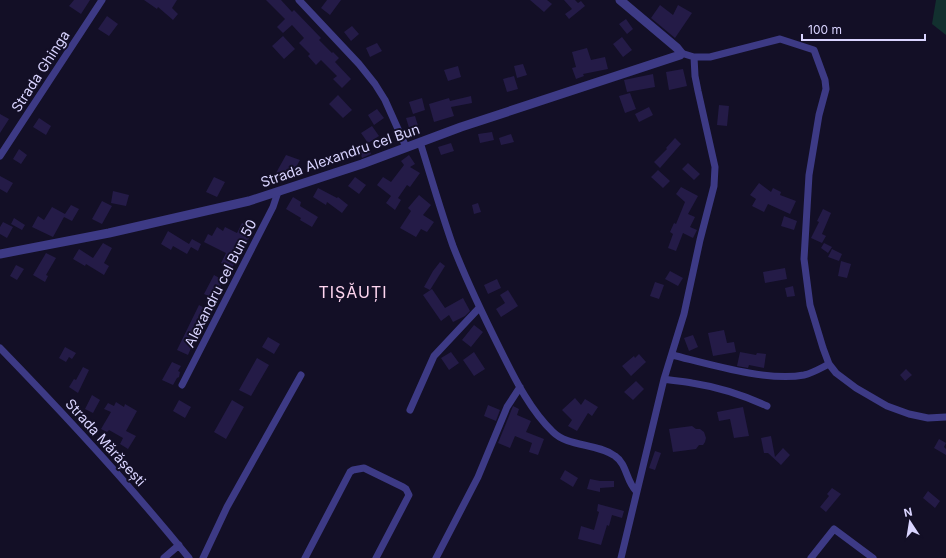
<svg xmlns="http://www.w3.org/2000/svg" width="946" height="558" viewBox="0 0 946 558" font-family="Inter,sans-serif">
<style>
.green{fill:#12302f}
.building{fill:#241b47}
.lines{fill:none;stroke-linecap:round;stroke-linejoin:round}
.minor{stroke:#3d3a85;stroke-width:7}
.tertiary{stroke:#3d3a85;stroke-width:9}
.labels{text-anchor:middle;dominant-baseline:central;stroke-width:4;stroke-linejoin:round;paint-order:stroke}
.street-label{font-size:14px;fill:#d9d4ff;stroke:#130f26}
.quarter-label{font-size:16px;letter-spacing:1px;fill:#ffd6f0;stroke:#130f26}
</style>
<rect width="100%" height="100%" fill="#130f26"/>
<!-- green -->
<path class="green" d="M936 0H946V35L932 24Z"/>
<!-- building -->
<path class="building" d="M74 0H90L81 14 69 6Z
M144 0H177L172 8 178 14 173 20 158 7 157 9Z
M266 0H281L292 12 294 10 321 38 319 40 332 53 333 52 339 58 335 62 351 79 342 88 333 79 337 76 321 60 316 65 308 56 310 54 299 43 304 38 292 25 283 33 277 27 285 19Z
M327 0H341L330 15 321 8Z
M530 0H547L552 4 544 12Z
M564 0H575L578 3 581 1 585 6 569 19 565 14 572 9Z
M660 5 673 15 678 5 692 13 675 38 651 18Z
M107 16 118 24 109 36 98 29Z
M626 19 633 29 627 34 619 24Z
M352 26 359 34 351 41 344 32Z
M283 36 295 49 284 59 272 46Z
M622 37 632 50 623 57 613 44Z
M377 43 382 51 370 57 366 48Z
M587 48 591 60 605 57 608 69 583 74 584 76 576 79 572 68 576 67 572 52Z
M523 64 527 75 517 78 514 66Z
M458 66 461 77 448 81 444 70Z
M683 69 687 86 669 90 666 72Z
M653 74 655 87 627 92 624 80Z
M514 76 518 89 507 92 503 79Z
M630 93 636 109 625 113 619 96Z
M338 95 352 110 343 118 329 104Z
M471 96 472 103 451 107 454 116 434 122 429 104 449 98 450 101Z
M422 98 425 110 413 114 409 102Z
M719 105 729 106 727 126 717 125Z
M649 107 653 115 639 122 635 114Z
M377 109 384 118 374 125 368 115Z
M0 114 9 119 0 133Z
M415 116 419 129 410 131 406 118Z
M39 118 51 126 46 135 33 127Z
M372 126 379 136 368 143 361 133Z
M492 132 494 140 480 143 478 134Z
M511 134 514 142 501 145 499 138Z
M675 138 681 144 660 168 654 162 667 149 666 148Z
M451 143 454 151 441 155 438 147Z
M368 145 371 154 362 158 359 148Z
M19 149 27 155 21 164 13 159Z
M286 155 300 160 290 178 276 173Z
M409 155 415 164 410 167 420 173 410 187 407 185 398 198 401 200 395 210 386 203 391 196 377 185 383 177 391 182 404 165 401 161Z
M688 163 700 174 694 180 682 169Z
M658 170 670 181 663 188 651 177Z
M0 176 13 183 7 193 0 189Z
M214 177 225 182 217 197 206 192Z
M355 177 366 185 359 194 348 186Z
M759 183 771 192 773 188 781 192 780 195 796 201 790 214 768 204 764 212 752 206 756 199 750 195Z
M681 187 698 196 688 214 695 217 690 227 697 230 693 238 683 233 676 251 668 248 673 234 670 232 674 223 676 224 685 202 676 194Z
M318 188 337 198 338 197 348 205 342 213 327 202 326 205 313 197Z
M113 191 129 195 126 206 111 203Z
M419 195 431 205 423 215 434 222 427 232 421 229 416 237 400 228 411 211 408 208Z
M293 197 301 202 300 206 318 217 312 227 300 220 301 218 286 209Z
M102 201 112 206 102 224 92 219Z
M478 203 481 212 474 214 472 205Z
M71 205 79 209 72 221 64 217 53 237 32 227 38 216 44 220 52 207 65 214Z
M823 209 831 213 822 234 826 236 822 243 811 238 819 222 817 221Z
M784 216 797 221 794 230 781 226Z
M14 218 25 225 22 230 11 224Z
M3 222 13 227 7 238 0 234V227Z
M242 223 251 228 248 233 249 234V239L247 240 240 251 237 257 238 260 236 261 232 268 221 263 226 253 204 242 208 234 212 236 217 227 223 231 225 227 237 233Z
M168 231 189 244 192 239 201 244 198 251 191 247 187 254 173 246 171 250 161 244Z
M103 243 112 248 104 263 109 266 104 275 86 264 85 266 73 259 79 249 93 258Z
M824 243 832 247 828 253 821 248Z
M832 249 842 254 839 261 828 257Z
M46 253 56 258 46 275 48 276 45 282 33 275Z
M841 261 851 264 847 278 838 276Z
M440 262 445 266 430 290 424 287 433 271Z
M16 265 24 269 17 280 10 276Z
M785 268 787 279 765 283 763 272Z
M670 271 683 278 678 286 665 279Z
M214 275 223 280 220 285 221 286V291L215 299 204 294Z
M497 279 501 288 488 294 484 285Z
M655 282 664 285 659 299 650 296Z
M793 286 795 296 787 297 785 288Z
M432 289 445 308 463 298 470 311 465 316 453 322 449 315 441 321 423 295Z
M508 290 518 306 501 317 496 309 505 303 500 295Z
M199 305 208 310 205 315 207 316 206 321 200 329 193 341 194 342V347L191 348 188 355 177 350Z
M474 325 483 332 471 347 462 340Z
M724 330 727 343 734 342 736 352 713 356 708 333Z
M693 335 698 347 689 351 684 338Z
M268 337 280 344 274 354 262 347Z
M65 347 76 353 72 359 69 357 66 362 59 358Z
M451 352 459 363 449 370 441 358Z
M474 352 485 369 474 376 463 360Z
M740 352 756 355 757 353 766 354 764 368 749 365 748 368 737 366Z
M639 354 646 362 631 376 622 366 634 356 635 358Z
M257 358 269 365 251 396 239 390Z
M172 362 181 366 178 371 180 372 179 377 177 378 173 385 162 380Z
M83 367 89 370 78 393 69 387 74 379 76 380Z
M906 369 912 375 905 381 900 375Z
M636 381 644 389 633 400 624 392Z
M92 395 100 400 93 413 85 409Z
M575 398 581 405 585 399 598 407 592 416 588 413 577 431 568 426 572 420 562 410Z
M179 400 191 407 185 418 173 411Z
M232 400 244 407 226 439 214 432Z
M116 402 124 407 125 404 137 411 126 431 136 436 128 449 120 444 123 438 109 430 107 432 101 429 111 412 104 409 108 403 114 406Z
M488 405 500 410 496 421 484 416Z
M513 406 519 409 517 415 531 421 526 432 544 439 538 455 529 452 532 443 515 436 510 448 498 443Z
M743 407 749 436 734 438 730 419 719 421 717 412Z
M692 426 696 429H700L704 432 706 438 705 442 703 445H699L696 449 673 452 669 429Z
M771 436 775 457 783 448 790 455 781 465 768 453H764L761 438Z
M939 439 946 443 944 447 946 449V455L934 448Z
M655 451 661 453 655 470 649 468Z
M565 470 578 478 573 487 560 479Z
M590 479 600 481H614V487L600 488V492L587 489Z
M832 488 841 494 826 512 820 507 829 496 827 494Z
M928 491 940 501 935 508 923 498Z
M598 504 624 511 622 518 612 515 609 526 607 525 601 545 578 539 581 526 594 530 599 512 597 511Z"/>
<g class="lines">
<!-- minor -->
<path class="minor" d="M299 0 359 64 375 84 385 100 406 147
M681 53 694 57H710L780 39 814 50 825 80 826 89 819 115 809 175 804 259 810 305 823 348 829 364 836 373 856 388 887 406 909 414 928 418 946 417
M420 142C431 177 441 212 453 246 467 282 484 317 501 351 515 379 530 410 553 432 568 447 597 443 615 456 627 464 626 481 636 491
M0 156 102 0
M0 348C66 416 130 485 189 558
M672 355C709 364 767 382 804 375 813 373 821 368 829 364
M664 379C674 381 683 381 692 383 718 387 743 395 767 406
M182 385 273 207 278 192
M410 410 434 356 479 308
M164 558 179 545
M203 558 227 507 301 375
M305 558 350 472 353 470 364 468 403 487 406 489 409 495 376 558
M436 558 478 477 507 407 520 387
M621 558 664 379 684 314 700 240 714 186 715 167 698 91 695 76 694 57
M811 558 834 529 873 558"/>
<!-- tertiary -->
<path class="tertiary" d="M0 254 109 233 249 201 362 164 461 127 680 55 681 53 677 48 620 0"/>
</g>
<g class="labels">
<!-- street labels -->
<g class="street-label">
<text transform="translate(40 71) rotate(-57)">Strada Ghinga</text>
<text transform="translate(340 155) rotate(-19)">Strada Alexandru cel Bun</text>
<text transform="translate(220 283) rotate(-63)">Alexandru cel Bun 50</text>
<text transform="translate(106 442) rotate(48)">Strada Mărășești</text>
</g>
<!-- quarter labels -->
<g class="quarter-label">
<text x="353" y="292">TIȘĂUȚI</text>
</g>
</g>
<!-- north arrow -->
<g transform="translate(910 522) rotate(348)" stroke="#130f26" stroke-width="3" paint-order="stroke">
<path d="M0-3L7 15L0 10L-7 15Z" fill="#d9d4ff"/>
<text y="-6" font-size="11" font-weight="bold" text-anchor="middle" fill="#d9d4ff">N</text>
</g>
<!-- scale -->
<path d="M802 34v6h123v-6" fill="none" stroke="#d9d4ff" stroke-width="2"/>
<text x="808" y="34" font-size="12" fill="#d9d4ff" stroke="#130f26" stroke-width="3" paint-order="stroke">100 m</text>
</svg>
